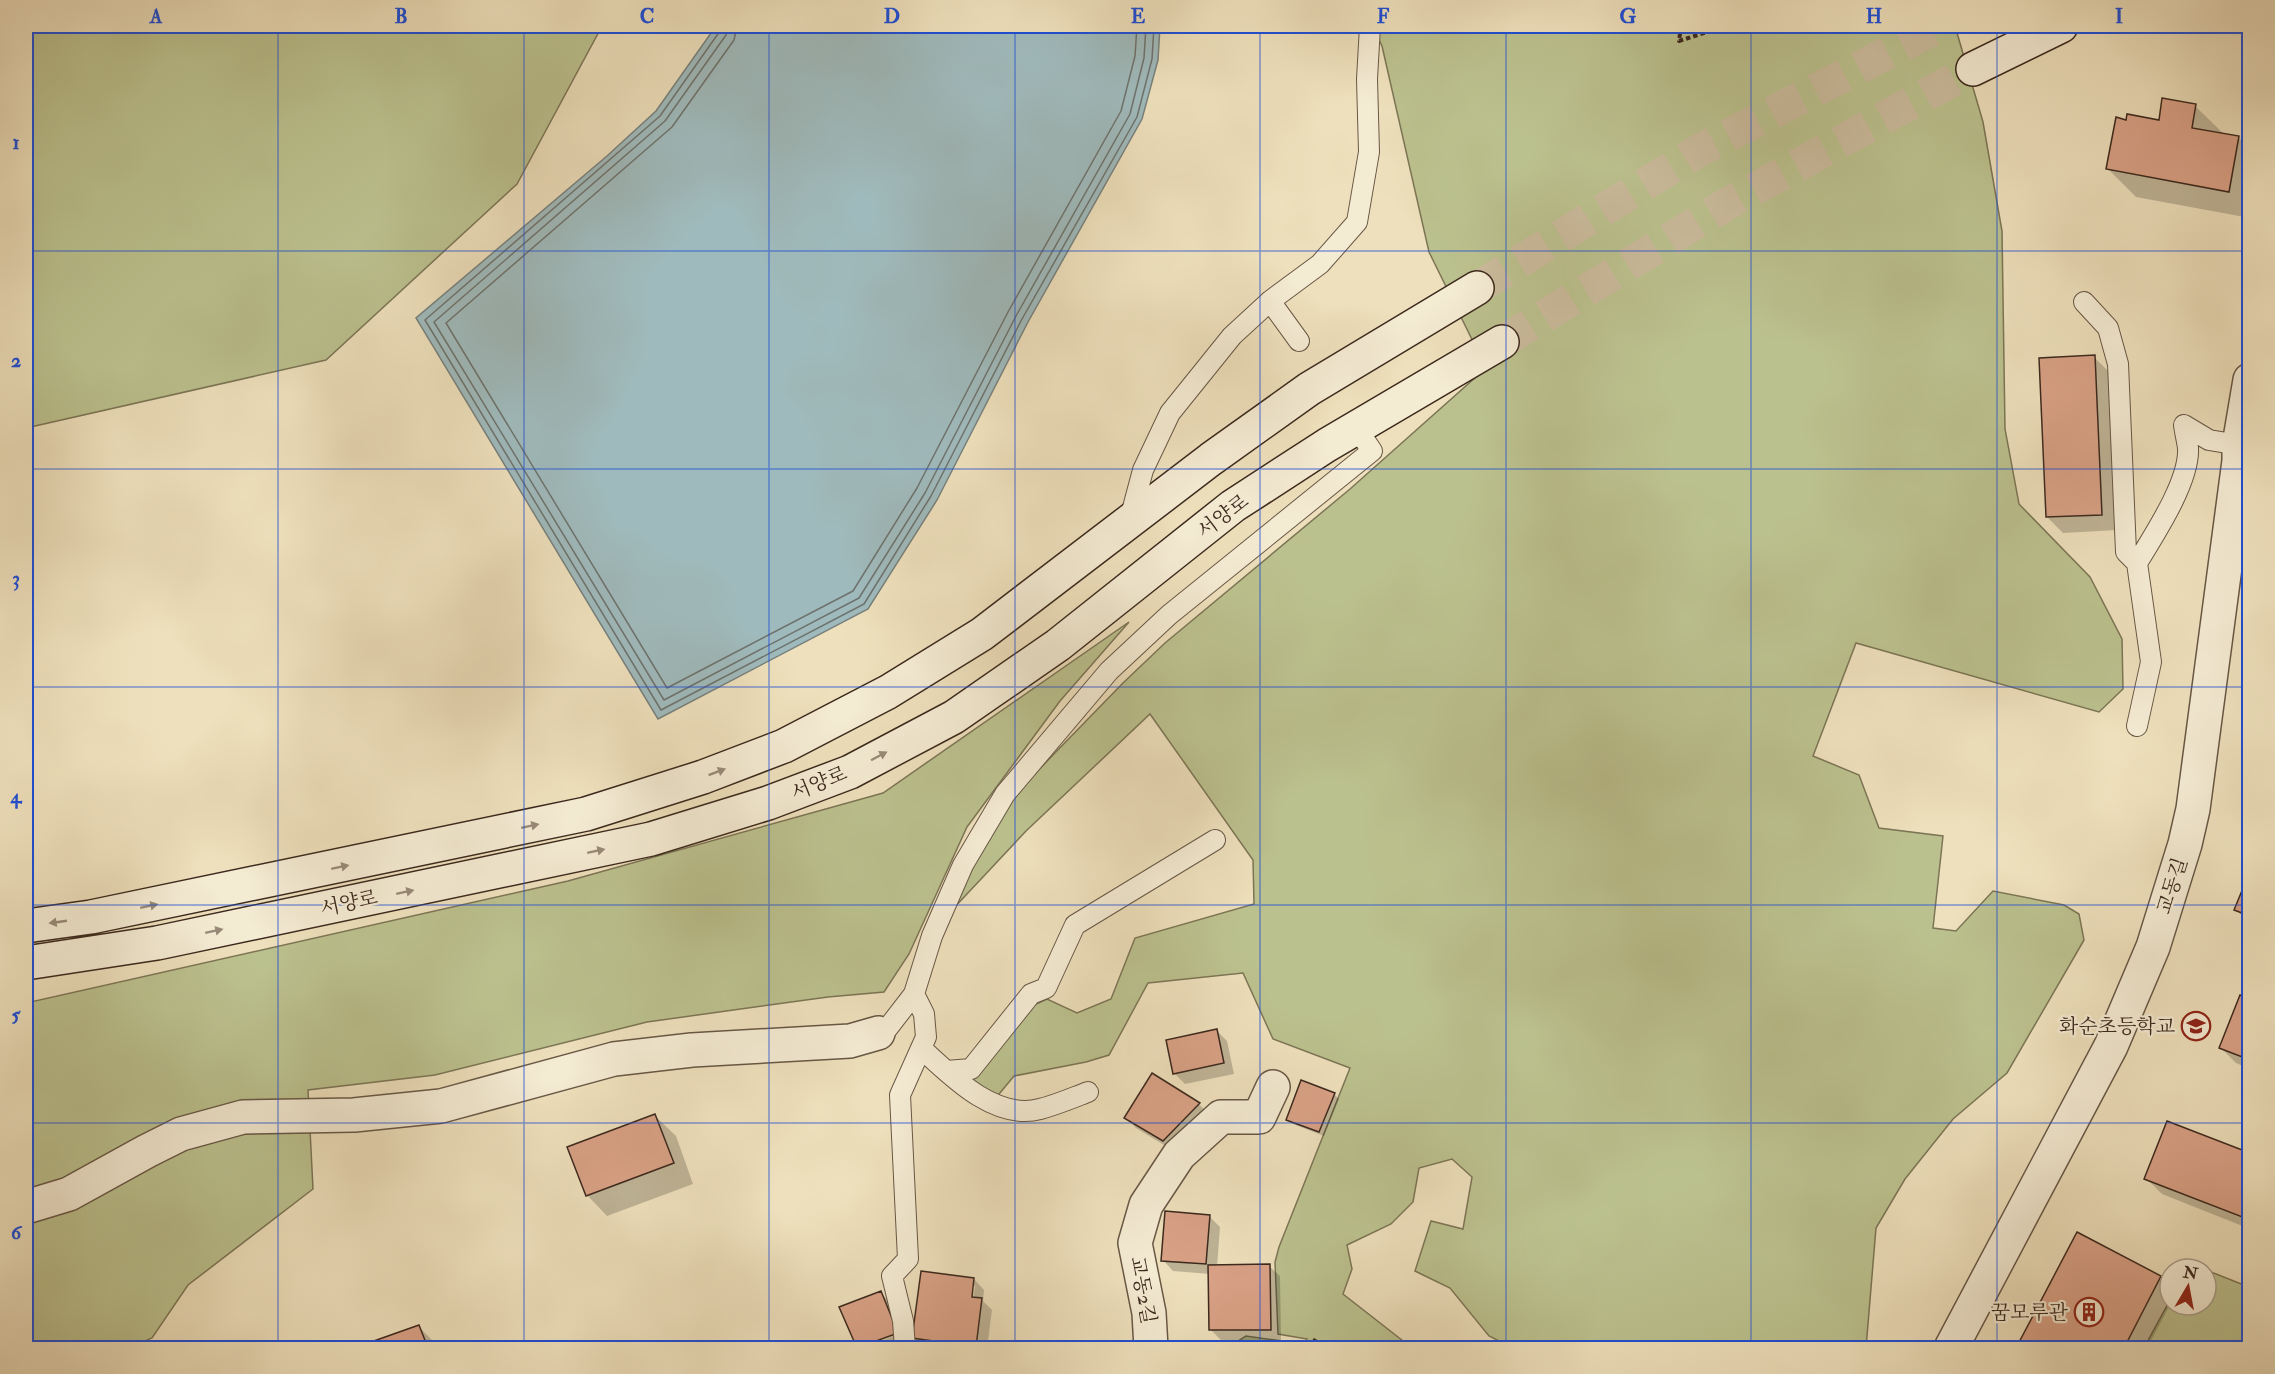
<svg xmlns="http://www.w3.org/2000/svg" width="2275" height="1374" viewBox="0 0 2275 1374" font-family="'IM FELL Double Pica','Noto Serif KR',serif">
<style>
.green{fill:#bbc18e;stroke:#7c7556;stroke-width:1.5}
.water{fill:#9fbabc;stroke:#77807d;stroke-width:1.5}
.shadow{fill:#0003;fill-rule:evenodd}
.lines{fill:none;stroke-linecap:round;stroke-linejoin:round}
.shore{stroke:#6e726d;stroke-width:1.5}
.building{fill:#d9a186;stroke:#3c291e;stroke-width:1.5}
.secondary-tunnel{stroke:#cabb9c;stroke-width:33;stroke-dasharray:33 16;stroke-linecap:butt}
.lane-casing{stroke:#685746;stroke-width:22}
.street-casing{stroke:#685746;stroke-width:36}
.secondary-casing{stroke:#3c291e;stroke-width:36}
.path{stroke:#3c291e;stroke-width:4;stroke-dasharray:4.5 3;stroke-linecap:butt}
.lane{stroke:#f4ebd3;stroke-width:20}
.street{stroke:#f4ebd3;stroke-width:33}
.secondary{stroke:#f4ebd3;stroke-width:33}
.oneway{fill:#988a78}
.grid{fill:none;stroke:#1d4ed8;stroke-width:1.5;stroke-opacity:0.55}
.labels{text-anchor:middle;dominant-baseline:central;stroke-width:4.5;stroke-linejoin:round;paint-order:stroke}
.street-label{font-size:20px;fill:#3c291e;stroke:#f4ebd3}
.poi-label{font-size:20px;fill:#3c291e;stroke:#f4ebd3;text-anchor:end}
.neatline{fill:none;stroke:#1d4ed8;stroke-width:2}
.grid-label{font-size:20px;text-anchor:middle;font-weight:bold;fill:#1d4ed8}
</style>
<rect width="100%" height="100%" fill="#eee0bc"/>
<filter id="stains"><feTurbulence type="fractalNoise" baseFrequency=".00333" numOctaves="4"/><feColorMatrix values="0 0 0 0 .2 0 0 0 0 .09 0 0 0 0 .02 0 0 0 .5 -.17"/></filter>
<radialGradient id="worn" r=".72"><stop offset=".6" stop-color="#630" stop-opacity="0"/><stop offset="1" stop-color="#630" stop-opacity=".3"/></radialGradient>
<!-- green -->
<path class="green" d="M26 26H602L517 184 326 360 26 428Z
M1372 26H1955L1983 122 2002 231 2005 429 2019 504 2090 577 2122 639 2123 689 2099 712 1856 643 1813 756 1859 775 1879 828 1943 836 1933 928 1956 931 1993 891 2064 905 2079 914 2084 940 2007 1073 1953 1119 1905 1179 1876 1228 1866 1348H1513L1489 1336 1450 1288 1415 1271 1431 1221 1463 1229 1472 1177 1452 1159 1419 1168 1413 1202 1391 1224 1347 1245 1352 1269 1343 1294 1412 1348H1227L1246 1336 1303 1344 1307 1339 1278 1334 1275 1262 1279 1247 1350 1068 1273 1039 1243 973 1148 983 1109 1055 1086 1062 1014 1076 995 1099 969 1081 1034 1005 1047 999 1077 1013 1111 999 1135 938 1254 904 1253 860 1150 714 1026 831 951 911 969 867 1015 794 1123 683 1165 643 1350 489 1486 368 1429 252 1382 46Z
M1129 622 1060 701 967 827 909 954 884 992 828 997 647 1022 435 1075 308 1090 313 1189 188 1285 152 1338 129 1348H26V1003L568 881 883 793Z
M2206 1270 2249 1287V1348H2144L2170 1300V1305H2206Z"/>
<!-- water -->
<path class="water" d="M716 26H1160L1158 60 1142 119 1028 322 937 500 868 609 658 719 416 318 607 156 656 111Z"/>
<!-- shadow -->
<path class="shadow" d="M2195 106 2224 134 2239 138 2250 149V218L2136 197 2108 169 2127 121H2160Z
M2094 357 2110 373 2117 530 2063 533 2047 517Z
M2250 875V923L2236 910Z
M2250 1001V1069L2236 1063 2221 1048Z
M1217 1031 1227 1041 1234 1074 1185 1084 1175 1074 1167 1041Z
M1334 1094 1339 1099 1324 1136 1293 1124 1288 1119Z
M1199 1104 1209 1115 1174 1151 1136 1128 1125 1117Z
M655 1116 676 1136 693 1184 607 1216 587 1195Z
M2250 1154V1229L2162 1194 2146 1178Z
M1209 1216 1220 1227 1217 1267 1269 1266 1280 1276 1281 1340H1221L1211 1330 1210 1274 1173 1271 1163 1260Z
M2077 1234 2160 1277 2170 1287V1305L2147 1348H2018Z
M974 1279 984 1290 983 1301 992 1310 987 1348H924L913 1338ZM972 1286H975L972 1305 970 1304Z
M880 1293 891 1303 902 1330 858 1348 841 1308Z
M418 1326 440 1348H358Z
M903 1332 895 1348H864Z
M1059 1345 1062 1348H1052Z"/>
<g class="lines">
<!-- shore -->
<path class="shore" d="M721 26 720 31 660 116 425 320 661 710 864 604 931 496 1022 319 1137 117 1152 59 1154 26
M728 26 726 35 665 121 434 322 664 700 859 598 925 493 1016 316 1130 114 1144 58 1146 26
M737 26 734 40 672 127 446 323 667 688 853 591 917 488 1008 312 1121 111 1135 56 1137 26"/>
</g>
<!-- building -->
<path class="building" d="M2162 98 2196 104 2192 128 2239 136 2229 192 2106 169 2116 117 2126 120 2127 114 2159 120Z
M2095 355 2102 515 2046 517 2039 358Z
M2250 871V916L2234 910Z
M2240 995 2250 999V1060L2219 1048Z
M1217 1029 1224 1063 1173 1074 1166 1040Z
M1152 1073 1200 1103 1163 1141 1124 1118Z
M1301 1080 1335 1093 1319 1132 1286 1120Z
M655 1114 674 1163 586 1196 567 1147Z
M2167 1121 2250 1153V1220L2144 1179Z
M1165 1211 1210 1215 1206 1264 1161 1261Z
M2077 1232 2161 1276 2124 1348H2016Z
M1270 1264 1271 1330H1209L1208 1265Z
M921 1271 974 1278 972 1297 982 1298 976 1347 912 1338Z
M881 1291 898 1333 857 1348 839 1307Z
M419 1325 428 1348H354Z
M1314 1339 1330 1348H1309Z"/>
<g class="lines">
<!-- secondary-tunnel -->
<path class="secondary-tunnel" d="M1477 288 1700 150 1939 26
M1502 342 1727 204 1973 69"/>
<!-- lane casing -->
<g class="lane-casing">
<path id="lane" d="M1270 301 1299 341
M2084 302 2108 328 2118 364 2126 552 2137 563C2154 535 2190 481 2188 448 2187 440 2185 433 2184 425L2209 440 2239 445
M1130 519 1143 470 1170 413 1232 336 1270 301 1320 264 1357 222 1369 152 1367 79 1370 26
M2137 726 2151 662 2137 563
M878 1033 887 1029 914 994 932 936 963 865 1005 794 1109 671 1169 615 1372 451 1360 433
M921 1048C951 1076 995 1121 1040 1109 1056 1105 1072 1098 1088 1092
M946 1071 971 1069 1031 994 1046 988 1075 925 1215 840
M905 1348 903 1321 892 1276 908 1259 900 1095 926 1037 924 1014 914 994"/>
</g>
<!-- street casing -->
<g class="street-casing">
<path id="street" d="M26 1207 69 1194 147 1151 181 1134 243 1117 354 1115 441 1106 614 1059 692 1050 850 1041 878 1033
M1151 1348 1149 1313 1135 1243 1146 1205 1179 1155 1221 1117H1259L1273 1087
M1951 1348 2111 1046 2153 947 2185 844 2193 809 2239 461V445L2250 380"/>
</g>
<!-- secondary casing -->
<g class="secondary-casing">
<path id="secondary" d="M1973 69 2061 26
M26 926 91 917 586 814 703 777 784 746 888 692 982 634 1211 459 1309 389 1477 288
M26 963 157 943 651 839 768 803 850 772 954 717 1058 645 1233 506 1327 445 1502 342"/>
</g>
<!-- path -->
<path class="path" d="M1681 26 1679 41 1726 26"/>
<!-- lane -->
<use href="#lane" class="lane"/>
<!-- street -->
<use href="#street" class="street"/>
<!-- secondary -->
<use href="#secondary" class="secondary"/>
</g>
<!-- one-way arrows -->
<defs><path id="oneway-solid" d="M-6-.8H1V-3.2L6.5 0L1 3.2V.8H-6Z" transform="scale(1.5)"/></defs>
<g class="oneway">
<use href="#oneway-solid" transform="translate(879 756) rotate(-28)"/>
<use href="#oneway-solid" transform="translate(717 772) rotate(-21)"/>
<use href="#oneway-solid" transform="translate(530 826) rotate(-12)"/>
<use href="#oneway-solid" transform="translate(596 851) rotate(-12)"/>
<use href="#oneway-solid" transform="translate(340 867) rotate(-12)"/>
<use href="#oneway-solid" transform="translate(405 892) rotate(-12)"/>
<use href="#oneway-solid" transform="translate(149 906) rotate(-12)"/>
<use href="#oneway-solid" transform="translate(58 922) rotate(172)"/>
<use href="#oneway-solid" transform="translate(214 931) rotate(-12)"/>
</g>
<!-- grid -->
<path class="grid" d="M278 26V1348M524 26V1348M769 26V1348M1015 26V1348M1260 26V1348M1506 26V1348M1751 26V1348M1997 26V1348M26 251H2250M26 469H2250M26 687H2250M26 905H2250M26 1123H2250"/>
<!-- icons -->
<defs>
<g id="school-ring" transform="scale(1.5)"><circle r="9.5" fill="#f4ebd3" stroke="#8f2418" stroke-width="1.5"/><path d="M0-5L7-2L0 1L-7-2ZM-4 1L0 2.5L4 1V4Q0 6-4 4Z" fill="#8f2418"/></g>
<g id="building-ring" transform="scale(1.5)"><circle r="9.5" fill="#f4ebd3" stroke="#8f2418" stroke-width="1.5"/><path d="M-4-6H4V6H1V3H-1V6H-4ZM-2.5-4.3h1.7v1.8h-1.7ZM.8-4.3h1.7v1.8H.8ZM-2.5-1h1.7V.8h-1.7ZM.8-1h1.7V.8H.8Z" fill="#8f2418"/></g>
</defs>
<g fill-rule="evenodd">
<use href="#school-ring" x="2196" y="1026"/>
<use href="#building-ring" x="2089" y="1312"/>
</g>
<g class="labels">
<!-- street labels -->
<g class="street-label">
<text transform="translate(1223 516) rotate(-37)">서양로</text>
<text transform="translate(819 783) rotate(-22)">서양로</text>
<text transform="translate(2172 886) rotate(-72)">교동길</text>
<text transform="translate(349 903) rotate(-12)">서양로</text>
<text transform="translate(1143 1290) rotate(80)">교동2길</text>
</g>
<!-- poi labels -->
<g class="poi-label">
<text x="2175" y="1026">화순초등학교</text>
<text x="2068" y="1312">꿈모루관</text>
</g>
</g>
<!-- margin -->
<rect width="2275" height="1374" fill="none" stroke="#eee0bc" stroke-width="66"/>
<!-- north arrow -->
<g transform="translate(2188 1287) rotate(10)"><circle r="28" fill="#f4ebd3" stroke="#aa9d8b" stroke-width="1.5"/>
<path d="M0-4.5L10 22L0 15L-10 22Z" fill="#8f2418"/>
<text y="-9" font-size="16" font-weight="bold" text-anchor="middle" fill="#3c291e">N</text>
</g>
<rect x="33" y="33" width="2209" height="1308" class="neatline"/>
<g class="grid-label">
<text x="156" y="23">A</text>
<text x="401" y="23">B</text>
<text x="647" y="23">C</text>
<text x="892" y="23">D</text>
<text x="1138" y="23">E</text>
<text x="1383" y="23">F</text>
<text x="1628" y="23">G</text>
<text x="1874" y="23">H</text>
<text x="2119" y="23">I</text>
<text x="16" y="149">1</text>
<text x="16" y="367">2</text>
<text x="16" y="585">3</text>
<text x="16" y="803">4</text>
<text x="16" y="1021">5</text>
<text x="16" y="1239">6</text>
</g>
<rect width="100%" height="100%" filter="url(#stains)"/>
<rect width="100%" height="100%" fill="url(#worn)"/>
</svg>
